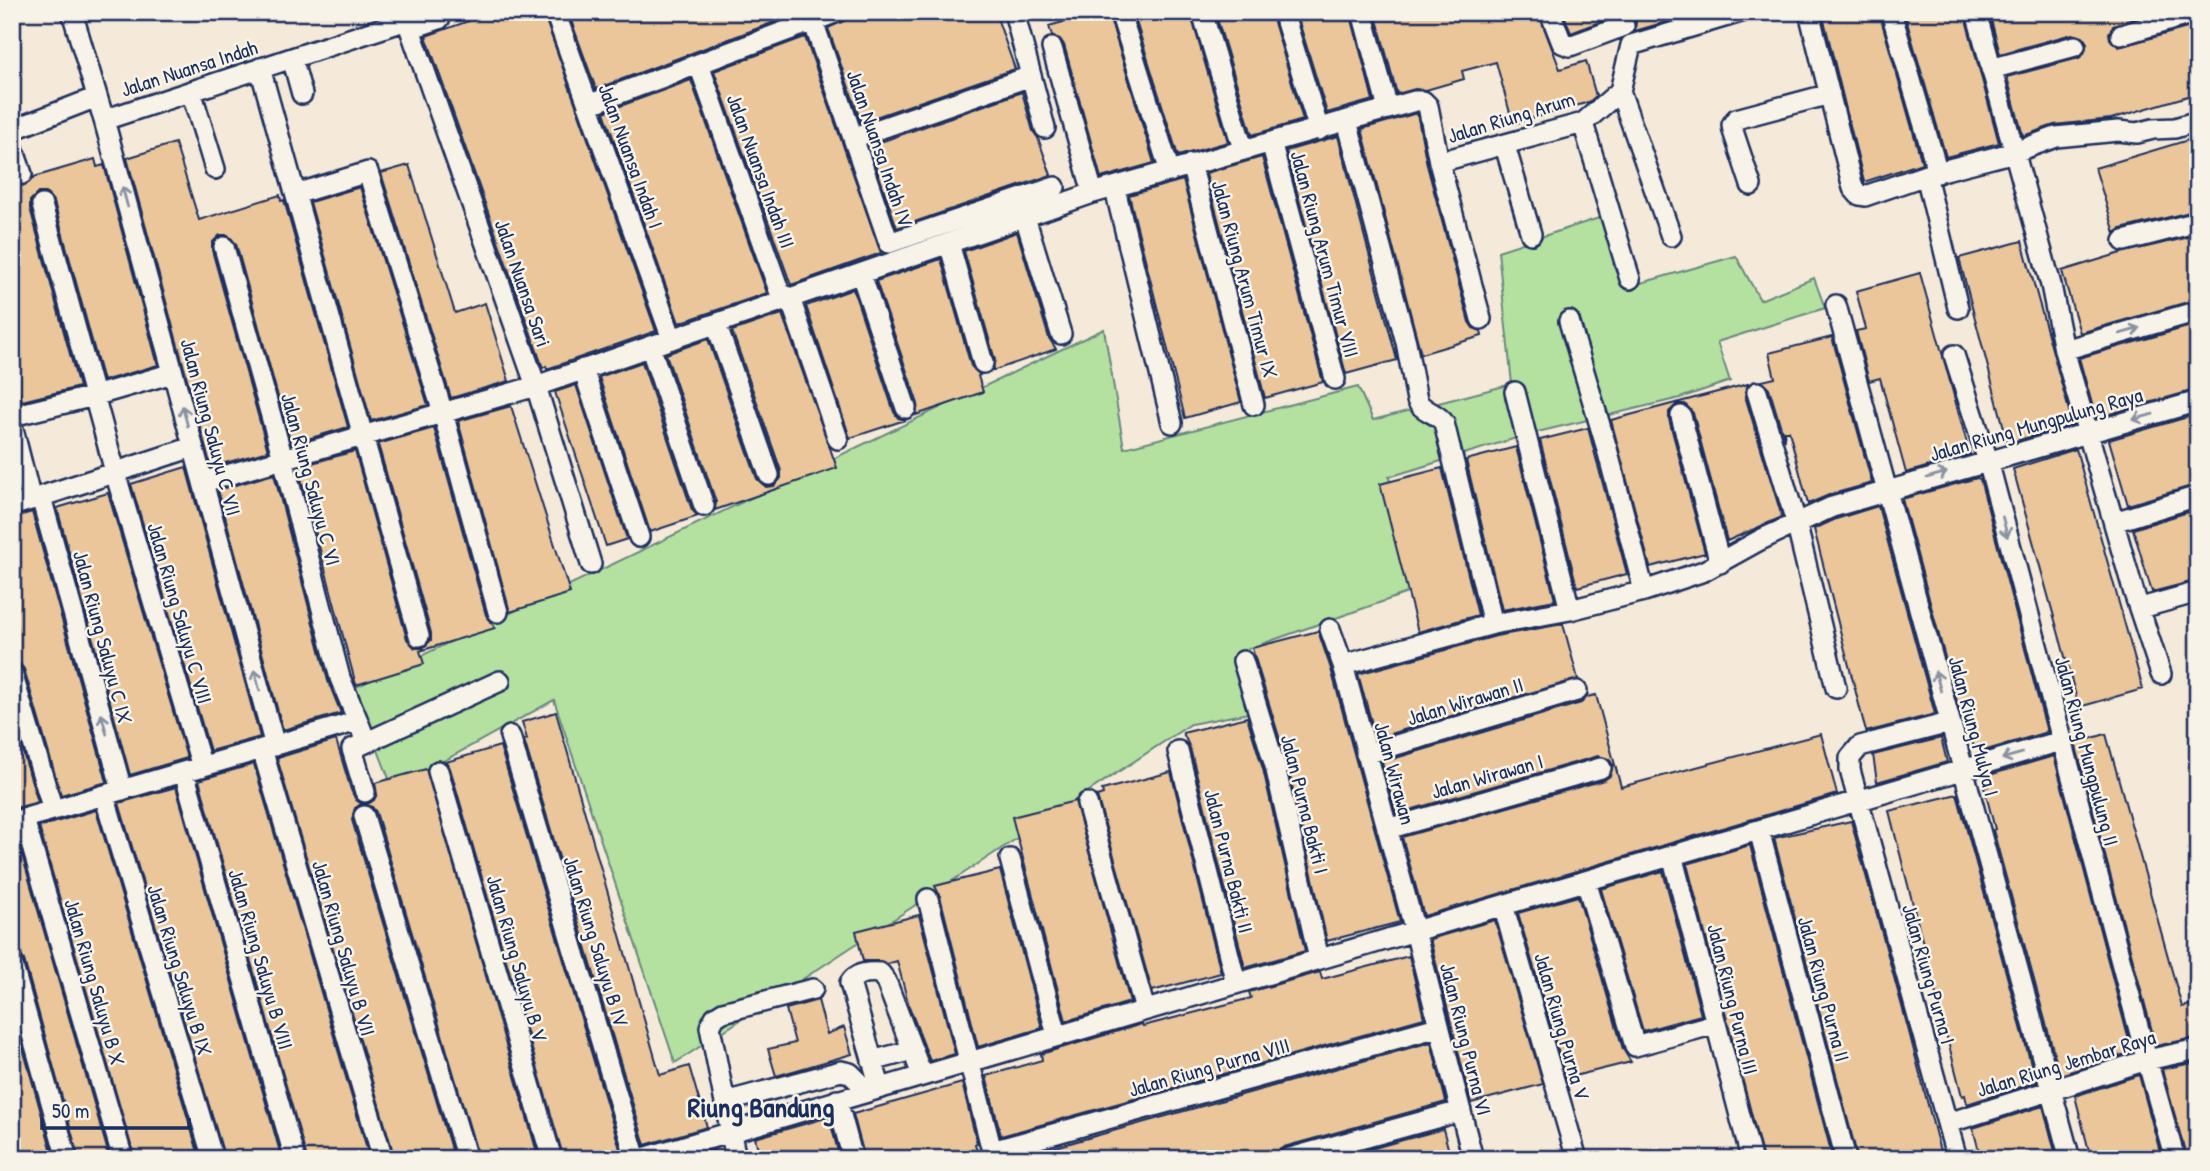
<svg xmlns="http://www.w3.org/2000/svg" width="2210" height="1171" viewBox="0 0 2210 1171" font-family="'Patrick Hand',sans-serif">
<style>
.green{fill:#b4e1a0;stroke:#68887f;stroke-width:2}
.building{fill:#ebc69b;stroke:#1b2f5e;stroke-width:2}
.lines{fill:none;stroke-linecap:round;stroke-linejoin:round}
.minor-casing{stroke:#1b2f5e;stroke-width:24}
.minor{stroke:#f7f3e8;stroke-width:19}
.oneway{stroke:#8991a3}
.labels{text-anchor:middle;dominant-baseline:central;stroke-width:5;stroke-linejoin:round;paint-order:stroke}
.street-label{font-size:21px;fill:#1b2f5e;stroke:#f7f3e8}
.district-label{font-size:28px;font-weight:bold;fill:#1b2f5e;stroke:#f7f3e8}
</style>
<rect width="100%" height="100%" fill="#f5ead9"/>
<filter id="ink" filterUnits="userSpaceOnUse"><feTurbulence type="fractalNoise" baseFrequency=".0143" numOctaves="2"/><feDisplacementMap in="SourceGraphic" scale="14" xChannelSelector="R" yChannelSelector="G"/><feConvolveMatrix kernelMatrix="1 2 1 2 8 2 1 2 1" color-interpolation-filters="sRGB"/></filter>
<g filter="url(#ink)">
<!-- green -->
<path class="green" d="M1605 216 1627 287 1736 256 1760 300 1814 278 1825 308 1717 342 1730 381 1680 398 1529 434 1389 477 1413 591 1236 653 1254 712 1191 724 675 1063 554 700 393 789 354 688 1104 329 1124 448 1358 387 1373 420 1512 384 1498 251Z"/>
<!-- building -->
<path class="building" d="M494 12H543L656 331 547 369 546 366 543 368 426 36Z
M568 12H801L596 89Z
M849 12H995L1015 69 861 122 828 28 846 20Z
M1099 12H1108L1154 163 1101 178 1064 45 1060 39 1052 36 1049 26Z
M1133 12H1190L1228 142 1178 156Z
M1215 12H1271L1303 120 1252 135Z
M1296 12H1350L1373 100 1327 113Z
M1375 12H1538L1560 69 1586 61 1596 96 1589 102 1513 124 1496 62 1462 71 1464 79 1426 90 1415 89 1397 94Z
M1563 12H1666L1669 21 1635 31 1636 22 1632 17 1620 14 1571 33Z
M1822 12H1879L1922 163 1864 182Z
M1904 12H1964L1999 143 1946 157Z
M1989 12H2154L2113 26 2109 33 2110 39 2119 47 2198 25V93L2111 119 2054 125 2023 136 2007 77 2079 58 2084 54 2087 43 2083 37 2072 34 2000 54Z
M805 37 881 253 791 285 714 71Z
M691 80 767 293 679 323 604 112Z
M1022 92 1033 131 1038 138 1051 175 897 228 869 146Z
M1417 113 1427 165 1469 322 1473 328 1481 331 1482 336 1421 354 1362 129Z
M1338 136 1397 360 1346 374 1286 151Z
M2198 137V210L2121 229 2115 233 2095 168Z
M175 143 199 220 280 195 281 201 284 200 348 427 291 444 236 244 228 235H220L212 243V250L268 451 211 467 127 158Z
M1262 157 1323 382 1265 398 1206 173Z
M95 159 97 167 104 165 158 365 103 381 54 202 46 193H38L30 201V208L79 387 22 401 12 368V184L25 186 34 177Z
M409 165 455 313 485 303 509 381 451 398 381 173Z
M1183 180 1241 402 1185 418 1129 195Z
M360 187 428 405 371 421 310 202Z
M1017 232 1049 338 1056 349 992 371 995 360 964 251Z
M2198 235V299L2080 333 2062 271 2121 253Z
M2022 241 2073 425 2008 443 1959 258Z
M941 259 971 366 980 375 978 376 983 392 916 415 918 404 876 281Z
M1920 273 1970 454 1906 473 1880 378 1869 381 1856 331 1866 329 1856 291Z
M853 289 894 412 898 418 905 420 850 438 806 306Z
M782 314 837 468 715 510 716 502 666 354 708 339 757 479 766 487 774 486 781 478V471L732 331Z
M2198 324V389L2096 418 2079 358Z
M1832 337 1872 483 1829 495 1808 504 1789 431H1784L1785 441 1769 388 1762 381 1775 378 1769 353Z
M642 362 692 510 698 516 650 532 599 377Z
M1748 384 1745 396 1782 517 1727 541 1693 413 1685 404H1677L1669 412V419L1705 553 1650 567 1611 420Z
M576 385 627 539 606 546 555 392Z
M511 406 570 593 510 612 458 421Z
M2198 414V484L2128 505 2109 440Z
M434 428 486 615 495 628 420 651 424 664 356 685 298 467 355 451 407 639 415 648H423L431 640V633L378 444Z
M1588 428 1627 574 1577 587 1540 440Z
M1516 447 1555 600 1502 610 1466 460Z
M2076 449 2143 689 2079 707 2013 469Z
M186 467 260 737 210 751 131 484Z
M1442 468 1478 615 1418 632 1380 484Z
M274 474 328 681 341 713 283 730 218 490Z
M1977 478 1980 479 2047 732 1980 752 1979 747 1974 748 1964 708 1959 709 1902 499Z
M108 493 187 758 130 775 57 508Z
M1878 506 1935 714 1866 732 1814 529 1836 519Z
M2198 509V580L2152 592 2133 529Z
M32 512 107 782 61 795 24 669 20 664 12 661V518Z
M1563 624 1578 679 1376 738 1358 674 1496 636Z
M1318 631 1331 669 1400 922 1327 941 1287 763 1252 648Z
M1596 695 1621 787 1821 734 1837 794 1424 916 1402 837 1604 780 1610 776 1613 765 1609 759 1598 756 1396 814 1382 762 1581 703 1587 697Z
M556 712 660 1075 689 1066 707 1127 645 1145 524 740 527 739 522 722Z
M12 717 38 802 12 809Z
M1247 717 1263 769 1305 951 1245 968 1190 748 1183 733Z
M2106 734 2182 1007 2198 1003V1037L2156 1046 2075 743Z
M1941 738 1947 762 1877 782 1873 755Z
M336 740 351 790 356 800 362 804H368L374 800 377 794 375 783 426 769 539 1159H479L376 812 372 807 361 804 355 808 352 820 454 1159H395L277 758Z
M500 746 623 1159H564L450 768 446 762Z
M2054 756 2132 1052 2060 1075 1993 830 1995 829 1984 787 1989 786 1986 776Z
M254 764 370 1159H307L199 780Z
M1171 772 1221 973 1152 991 1097 796 1103 794 1102 790Z
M176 787 282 1159H225L119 803Z
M1957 794 2036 1082 1967 1104 1965 1095 1962 1096 1889 811Z
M1075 801 1130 1002 1066 1021 1012 817Z
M96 810 200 1159H135L39 827Z
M1851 821 1908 1028 1942 1159H1858L1774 838Z
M12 834H16L110 1159H79L24 960 20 954 12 951Z
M1750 845 1833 1159H1763L1687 864Z
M1000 870 1042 1028 978 1047 940 896 935 886Z
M1663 871 1701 1015 1643 1031 1601 889Z
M1578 896 1623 1049 1631 1062 1566 1078 1518 913Z
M919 915 955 1054 930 1061 909 1006 897 961 887 964 881 961H863L856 931Z
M1495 920 1543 1084 1471 1103 1430 939Z
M1409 956 1424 1018 1001 1136 986 1076 1042 1060 1041 1054 1142 1024 1143 1026 1251 998 1249 992 1320 972 1322 979Z
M818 1000 827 1034 844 1027 852 1054 776 1076 768 1049 795 1043 786 1009Z
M12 1009 54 1159H12Z
M1431 1042 1446 1102 1284 1147 1278 1151 1275 1159H1013Z
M2198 1062V1159H2187L2162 1069Z
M2139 1075 2162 1159H2091L2075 1096Z
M962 1083 977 1143 975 1144 979 1159H865L853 1114Z
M2043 1106 2057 1159H1981L1973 1128Z
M829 1117 840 1159H761L755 1138Z
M1443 1129 1451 1159H1334Z
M714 1150 716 1159H684Z"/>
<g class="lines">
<!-- minor casing -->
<g class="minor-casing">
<path id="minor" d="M72 12 104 120 275 746
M404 12 536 386 591 564
M555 12 672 339
M1014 12 1045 128
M1120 12 1170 172
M1202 12 1243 149
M1283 12 1319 130
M1362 12 1388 109
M1550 12 1562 43 1570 46 1624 26
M1809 12 1853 188 1859 195 1865 196 1926 175 2015 152 2056 137 2118 131 2137 133 2153 129 2175 128 2198 121
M1891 12 1938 173
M1976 12 2051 285 2064 350 2134 593 2161 674
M407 20 421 25 439 19 444 12
M813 21 889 243 1055 187
M2121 35 2198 12
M1052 48 1093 193
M292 58 302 94
M699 65 780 293 790 298 838 439
M260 68 419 636
M1991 69 2075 46
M191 91 215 169
M1620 91 1671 236
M588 105 837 12
M104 120 407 20
M1347 121 1406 342 1417 400C1422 412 1437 412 1444 423L1493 624
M1583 123 1630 279
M12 130 97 97
M853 138 1031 76
M1271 142 1335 379
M12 145 22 174
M1505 146 1531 234
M1439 162 1481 319
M1191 164 1254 405
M1926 175 1958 308
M1751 185 1733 131 1732 125 1736 119 1830 94
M1115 189 1172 423
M296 194 368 172 443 413 498 612
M42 205 117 479 202 767
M1025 217 1061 334
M2124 241 2198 222
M949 243 983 363
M224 247 283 459 340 678 358 721
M861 274 906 408
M1836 305 2070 1159
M1569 321 1607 449 1644 591
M716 324 769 475
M650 346 704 506
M2064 350 2198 311
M1954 355 1988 461 2147 1060 2175 1159
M583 369 639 537
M1515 392 1570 610
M1757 392 1796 522 1836 688
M12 416 94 396 173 373
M1681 416 1720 563
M12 425 31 500
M203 482 536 386 1093 193 1415 101H1423L1428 106 1439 162 1583 123 1620 91 1631 45 1741 12
M41 497 122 790
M12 506 193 447
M2114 522 2198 496
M2141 608 2198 592
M1330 629 1343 665 1415 931 1473 1159
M1243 661 1275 766 1319 959
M1343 665 1493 624 1570 610 1644 591 1704 571 1760 540 1832 507 2198 401
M12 673 53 810
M1949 723 1860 746 1850 758V770L1957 1159
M510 736 636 1159
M262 749 383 1159
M1178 751 1236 983
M1366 754 1577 691
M438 771 552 1159
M184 772 295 1159
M365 792 352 749 500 681
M104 795 213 1159
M1087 803 1145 1010
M364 816 467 1159
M24 819 123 1159
M12 822 358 721 366 742
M1387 829 1601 768
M1759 830 1846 1159
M1672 855 1750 1154
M1010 859 1057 1035
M1586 881 1635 1046 1715 1024
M928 899 994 1159
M1503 905 1577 1159
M12 963 67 1159
M872 1061 913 1050
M880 1087 850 983C856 972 870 972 880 973L886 981 922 1075
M837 1100 853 1159
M725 1102 841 1071 850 1073 868 1091
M1948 1123 2147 1060 2198 1049
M992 1151 1438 1027
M640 1159 2061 741
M736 1159 710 1027 715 1017 723 1012 813 989
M1287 1159 1461 1111"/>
</g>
<!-- minor -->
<use href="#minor" class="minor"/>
</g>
<!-- one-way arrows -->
<defs><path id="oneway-shaft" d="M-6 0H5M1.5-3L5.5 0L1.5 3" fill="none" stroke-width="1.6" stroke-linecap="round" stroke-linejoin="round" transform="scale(1.75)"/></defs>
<g class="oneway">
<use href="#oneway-shaft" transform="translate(125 197) rotate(-105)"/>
<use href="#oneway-shaft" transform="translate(2130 331) rotate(-16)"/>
<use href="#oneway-shaft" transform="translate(185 416) rotate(-105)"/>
<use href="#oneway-shaft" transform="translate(2143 417) rotate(164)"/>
<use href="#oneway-shaft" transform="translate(1937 475) rotate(-16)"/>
<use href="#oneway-shaft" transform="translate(2005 527) rotate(76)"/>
<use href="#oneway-shaft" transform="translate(257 680) rotate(-105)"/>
<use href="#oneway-shaft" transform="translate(1938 681) rotate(-105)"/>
<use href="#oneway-shaft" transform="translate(104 724) rotate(-105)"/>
<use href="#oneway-shaft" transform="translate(2012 756) rotate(164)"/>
</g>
</g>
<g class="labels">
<!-- street labels -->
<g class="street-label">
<text transform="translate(189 68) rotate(-18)">Jalan Nuansa Indah</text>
<text transform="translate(1511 117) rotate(-17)">Jalan Riung Arum</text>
<text transform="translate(880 148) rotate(71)">Jalan Nuansa Indah IV</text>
<text transform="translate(631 156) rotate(70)">Jalan Nuansa Indah I</text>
<text transform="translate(761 171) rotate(70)">Jalan Nuansa Indah III</text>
<text transform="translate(1325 254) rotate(75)">Jalan Riung Arum Timur VIII</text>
<text transform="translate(1245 279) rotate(75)">Jalan Riung Arum Timur IX</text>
<text transform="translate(523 283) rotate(71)">Jalan Nuansa Sari</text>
<text transform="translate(2036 424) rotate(-16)">Jalan Riung Mungpulung Raya</text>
<text transform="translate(211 427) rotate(75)">Jalan Riung Saluyu C VII</text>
<text transform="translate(311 479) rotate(75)">Jalan Riung Saluyu C VI</text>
<text transform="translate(180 613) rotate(74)">Jalan Riung Saluyu C VIII</text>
<text transform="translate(103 637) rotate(75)">Jalan Riung Saluyu C IX</text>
<text transform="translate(1465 701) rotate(-17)">Jalan Wirawan II</text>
<text transform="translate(1974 726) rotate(75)">Jalan Riung Mulya I</text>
<text transform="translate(2087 751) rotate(75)">Jalan Riung Mungpulung II</text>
<text transform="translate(1395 773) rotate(75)">Jalan Wirawan</text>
<text transform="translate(1487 776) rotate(-16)">Jalan Wirawan I</text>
<text transform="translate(1305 804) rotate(76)">Jalan Purna Bakti I</text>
<text transform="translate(1229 861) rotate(76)">Jalan Purna Bakti II</text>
<text transform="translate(596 941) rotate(73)">Jalan Riung Saluyu B IV</text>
<text transform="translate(344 948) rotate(74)">Jalan Riung Saluyu B VII</text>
<text transform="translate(517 958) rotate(74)">Jalan Riung Saluyu B V</text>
<text transform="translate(261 959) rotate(74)">Jalan Riung Saluyu B VIII</text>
<text transform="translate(180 970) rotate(73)">Jalan Riung Saluyu B IX</text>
<text transform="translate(1929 974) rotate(74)">Jalan Riung Purna I</text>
<text transform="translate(95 982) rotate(74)">Jalan Riung Saluyu B X</text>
<text transform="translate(1824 989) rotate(75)">Jalan Riung Purna II</text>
<text transform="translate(1733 999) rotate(76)">Jalan Riung Purna III</text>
<text transform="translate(1562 1026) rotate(74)">Jalan Riung Purna V</text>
<text transform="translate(1466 1039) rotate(76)">Jalan Riung Purna VI</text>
<text transform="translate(2066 1063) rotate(-17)">Jalan Riung Jembar Raya</text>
<text transform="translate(1209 1067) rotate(-16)">Jalan Riung Purna VIII</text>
</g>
<!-- district labels -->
<g class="district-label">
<text x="761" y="1107">Riung Bandung</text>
</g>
</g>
<!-- margin -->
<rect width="2210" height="1171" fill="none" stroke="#f7f3e8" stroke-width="42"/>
<rect x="21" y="21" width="2168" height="1129" fill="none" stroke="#1b2f5e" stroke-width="2.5" filter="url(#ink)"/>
<!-- scale -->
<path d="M42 1118v10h147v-10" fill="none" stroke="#1b2f5e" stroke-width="3.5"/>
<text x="52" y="1118" font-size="21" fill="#1b2f5e" stroke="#f7f3e8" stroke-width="5" paint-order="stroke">50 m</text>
</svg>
